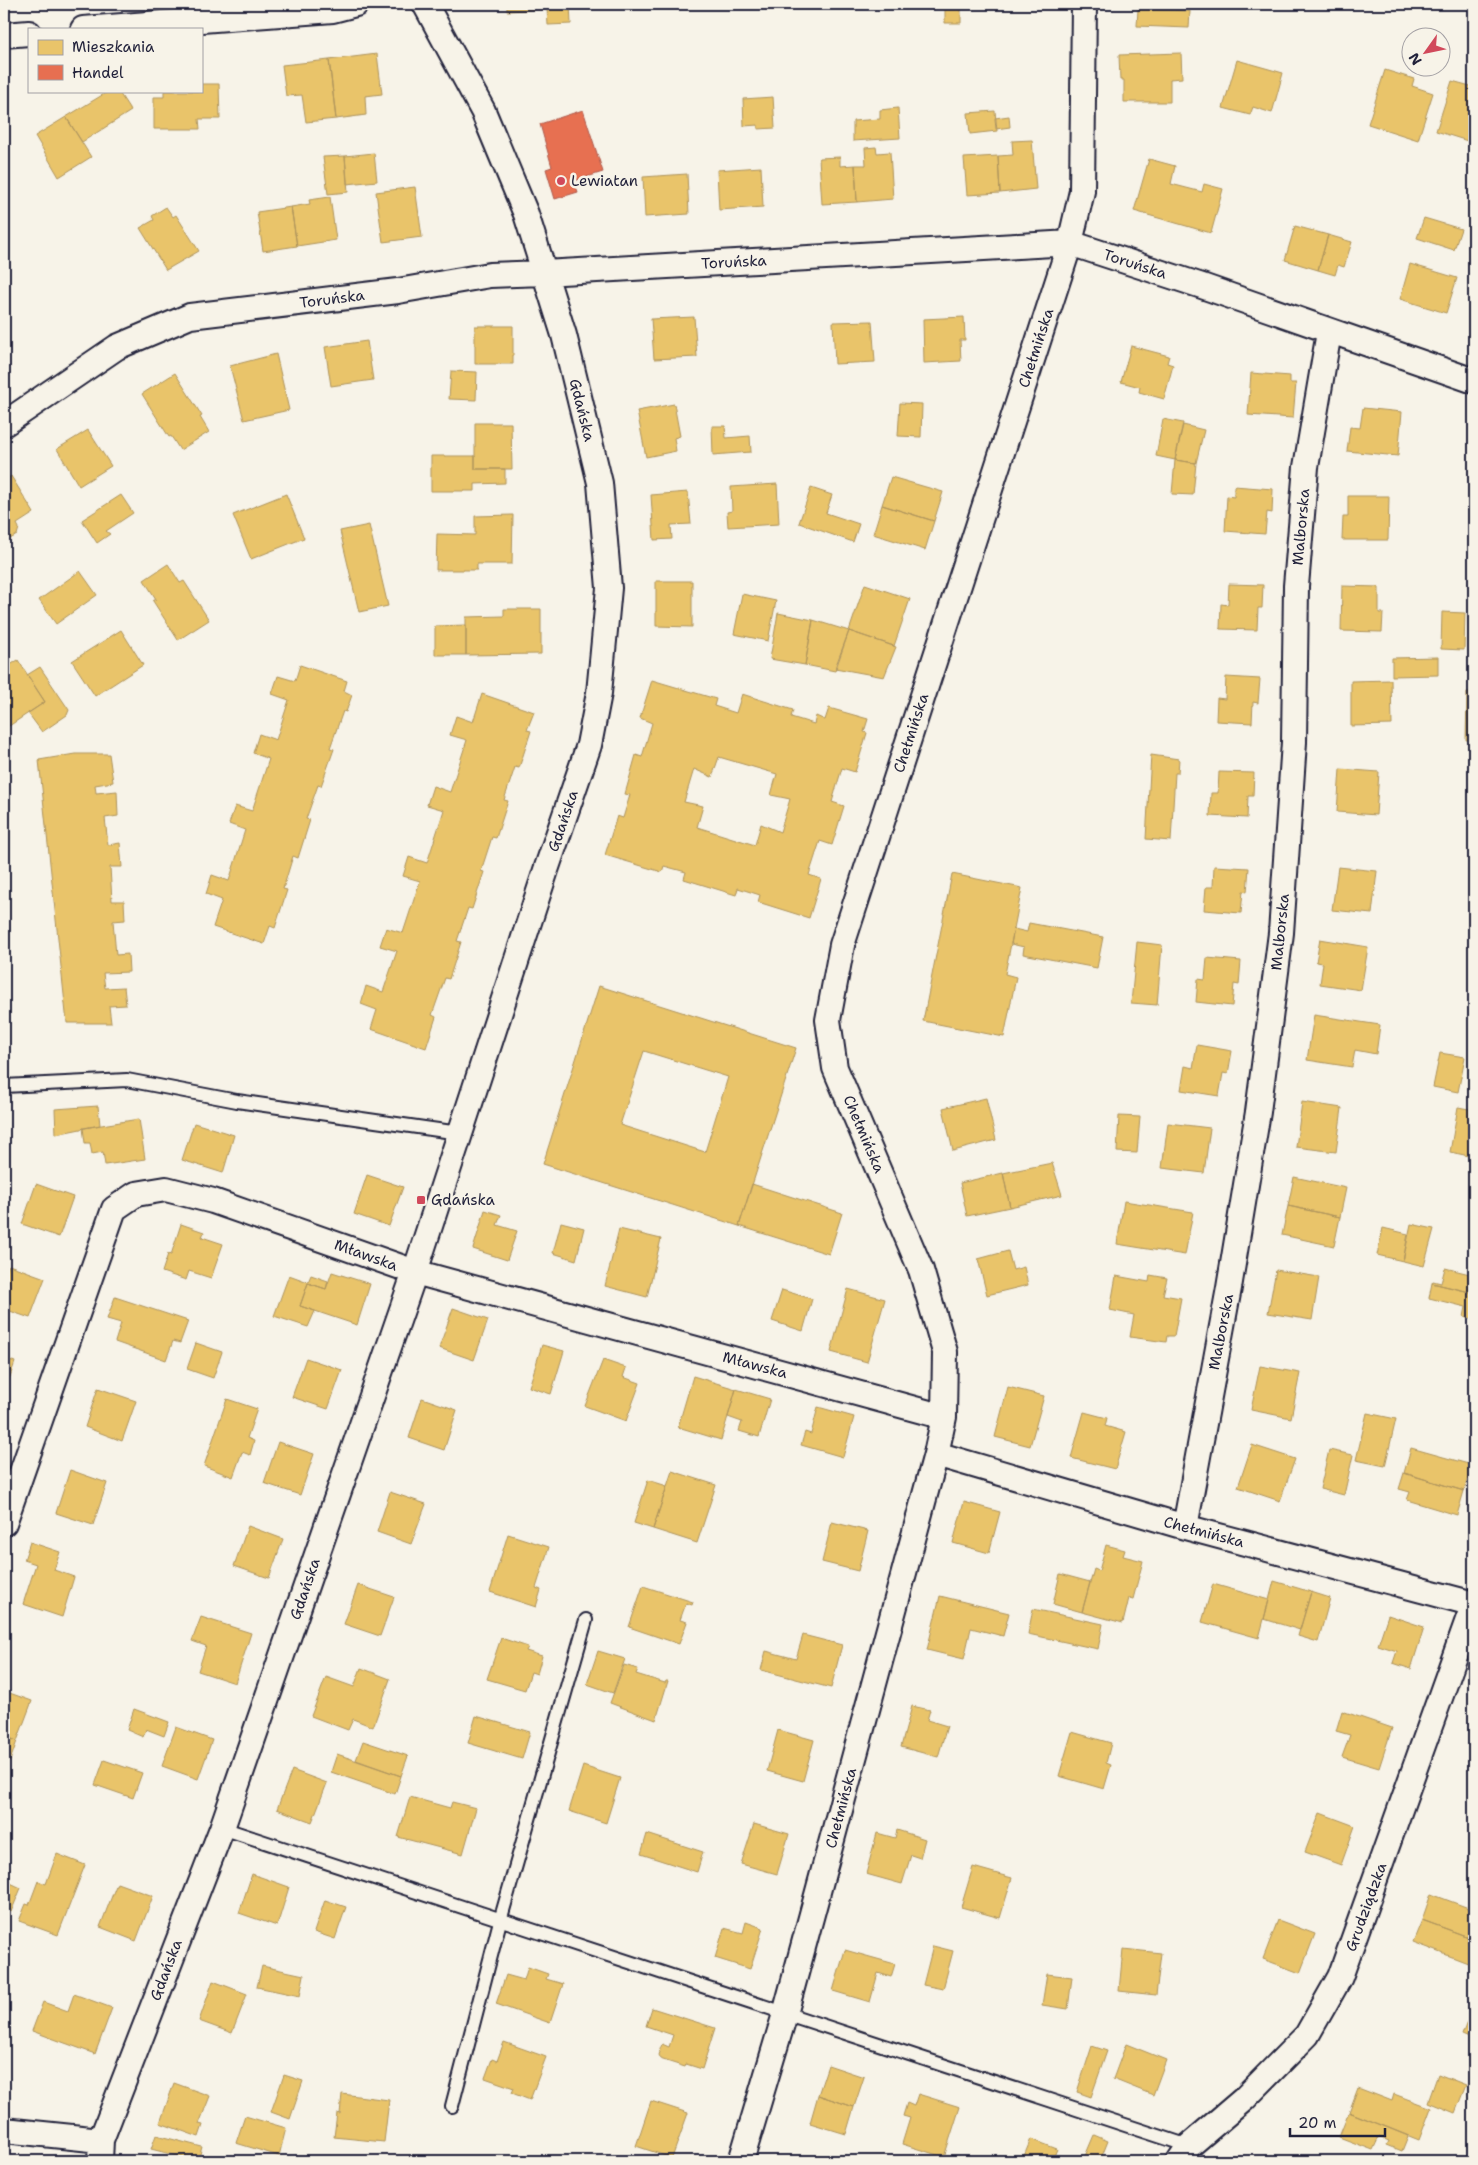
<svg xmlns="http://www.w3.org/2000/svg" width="1478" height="2165" viewBox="0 0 1478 2165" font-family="'Shantell Sans',sans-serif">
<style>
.homes{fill:#e9c46a;stroke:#ad935c;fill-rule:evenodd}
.shops{fill:#e76f51;stroke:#ac584a}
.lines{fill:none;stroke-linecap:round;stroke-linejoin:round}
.service-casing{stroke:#22223b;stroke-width:16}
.minor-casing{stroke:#22223b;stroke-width:28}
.service{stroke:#f7f3e8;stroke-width:12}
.minor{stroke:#f7f3e8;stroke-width:24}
.poi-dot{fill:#d1495b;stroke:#f7f3e8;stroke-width:2}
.labels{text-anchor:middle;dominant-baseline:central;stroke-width:5;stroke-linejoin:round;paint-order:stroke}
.poi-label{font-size:15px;fill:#22223b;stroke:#f7f3e8;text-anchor:start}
.street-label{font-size:15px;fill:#22223b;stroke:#f7f3e8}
</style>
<rect width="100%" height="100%" fill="#f7f3e8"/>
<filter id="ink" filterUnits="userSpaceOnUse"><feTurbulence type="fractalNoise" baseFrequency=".02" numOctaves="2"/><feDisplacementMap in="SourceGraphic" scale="10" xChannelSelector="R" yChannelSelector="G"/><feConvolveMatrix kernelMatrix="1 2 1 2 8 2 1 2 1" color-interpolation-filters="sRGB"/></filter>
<g filter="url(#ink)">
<!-- homes -->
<path class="homes" d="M507 4H570L571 24 548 25 547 9 507 11Z
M945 4H961V23H945Z
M1138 9 1190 11 1189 28 1137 26Z
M1181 53 1182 78 1170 79V102H1124V80H1120L1119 55Z
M377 54 382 94 365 96 366 115 336 119 329 60Z
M329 60 336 119 306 122 302 95 286 96 282 65Z
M1237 60 1283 73 1272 113 1253 107 1250 115 1223 108Z
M1385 70 1414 79 1412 86 1433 93 1418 140 1368 124Z
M1452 81 1474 87V143L1436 131Z
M201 84H219L220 119H199L200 129H154V97H164V91H201Z
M109 91H118L131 111 82 142 66 117Z
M773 97 775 128 758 129V125L744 126 743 99Z
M898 108 900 138 853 141V121L880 119V110Z
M995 111 997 131 970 134 968 113Z
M1009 116 1010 127 996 129 995 118Z
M66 117 91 157 59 177 35 136Z
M1032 140 1036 189 1000 193 998 156 1013 155 1012 141Z
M876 147 877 153 890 152 893 199 857 202 855 165H866L865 148Z
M374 153 377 181 347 184 345 156Z
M345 156 348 192 328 194 323 157Z
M998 156 1000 193 967 195 964 158Z
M840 157V166L855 165 857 202 822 204 819 158Z
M1149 159 1175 166 1171 184 1202 192 1204 184 1223 189 1211 233 1134 211Z
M761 167 763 207 719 210 717 170Z
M687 174 689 214 645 217 643 177Z
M415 187 422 237 383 242 376 192Z
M330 197 336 240 297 246 291 207 310 204 309 200Z
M166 207 173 217 176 215 199 251 166 270 140 228 154 220 152 216Z
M291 207 297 246 263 251 257 212Z
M1424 218 1461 229 1454 250 1417 238Z
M1295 226 1328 235 1318 270 1285 260Z
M1328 235 1352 242 1344 267 1338 265 1335 275 1318 270Z
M1410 264 1457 278 1446 313 1400 299Z
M694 317 697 357 654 359 651 319Z
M964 317 965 340H960L961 361 924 363 923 319Z
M872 321 875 362 835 364 833 322Z
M475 326H513V364H475Z
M367 341 373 380 331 386 325 347Z
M1131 346 1169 356 1167 363 1173 365 1164 399 1139 392 1140 387 1121 382Z
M276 354 289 410 244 420 230 366Z
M4 360 9 368 4 371Z
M451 371 477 372 476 400 449 399Z
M175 373 202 416 200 417 209 432 180 450 171 436 169 437 142 394Z
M1251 373 1290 376V383H1296L1293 418 1248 415Z
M900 403 922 404 921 437 898 436Z
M674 404 680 436 674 438 676 451 646 457 637 411Z
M1363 408 1402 412 1398 456 1347 451 1350 427 1360 428Z
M1163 419 1183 423 1175 460 1156 456Z
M475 423H511L512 469H475Z
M1183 425 1204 430 1196 463 1175 460Z
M712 426H725L726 438 750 436 751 452 713 455Z
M88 430 111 466 79 486 57 449Z
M431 456H475V469H505V483L475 484V491H431Z
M1175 460 1196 463 1193 495 1172 494Z
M11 476 34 513 17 524 19 528 17 535 10 539 4 538V481Z
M891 477 943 492 934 521 882 505Z
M777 484 779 524 728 527 727 512 732 511 731 487Z
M1234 486 1273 489 1272 513 1267 512 1265 534 1225 531 1227 496 1234 497Z
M811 488 832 495 826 513 859 524 853 542 799 523Z
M688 492 691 524 671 525 672 539 654 540 651 495Z
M286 494 304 538 251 559 233 515Z
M121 495 133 513 106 531 110 534 97 543 82 520Z
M1348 496H1389L1388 540H1342L1343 517H1348Z
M882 505 934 521 925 550 873 534Z
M1472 506H1474V538H1471Z
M513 515 512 564H477V570H436L437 534 475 535V516Z
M369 525 388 606 359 612 340 531Z
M168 564 180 583 184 581 209 620 178 640 153 601 156 599 144 580Z
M80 571 97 595 56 624 39 600Z
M656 581H692V627L656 626Z
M865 584 910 599 894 646 849 631Z
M1229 584 1263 585 1262 608H1258L1257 630 1220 629 1221 604 1228 605Z
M1342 586 1379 587V613H1383L1382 632 1341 631Z
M742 594 776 601 768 641 734 634Z
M504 609H541V654L466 655V617L504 616Z
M1442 612 1465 613 1464 650 1441 649Z
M778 613 813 620 805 665 770 659Z
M813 620 849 631 835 671 805 665Z
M466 625V655H435V626Z
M121 630 143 665 95 696 72 661Z
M849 631 896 647 884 677 835 668Z
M1438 657V675L1392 676V658Z
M18 660 45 702 9 726 4 718V669Z
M300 665 347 681 344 691 352 695 346 712 343 711 330 748 334 749 321 786 318 785 306 819 310 820 298 858 293 856 283 889 287 890 275 928 270 926 264 944 213 927 222 900 206 894 212 875 229 881 245 830 229 824 235 806 252 811 269 759 253 753 259 734 276 740 289 700 272 694 278 676 295 681Z
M40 667 69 710 67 715 42 732 28 713 45 702 27 675Z
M1226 677 1260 679 1258 703 1253 702 1252 723 1216 721 1217 698 1225 699Z
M652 680 716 699 714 706 736 713 742 694 793 710 791 717 814 724 816 716 825 720 829 708 868 719 864 732 867 733 855 772 842 768 832 802 844 806 832 845 820 841 809 875 821 879 809 918 758 902 760 895 738 888 736 895 684 879 686 872 664 866 662 872 605 855 617 816 623 818 630 795 625 794 636 755 642 757 652 723 640 718ZM719 757 777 774 771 795 790 799 780 832 761 824 755 845 697 827 703 806 684 802 694 769 712 777Z
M1391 680 1392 725 1351 726V681Z
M1467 693H1474V740H1466Z
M482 694 534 712 527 730 531 731 519 768 515 767 504 800 508 801 496 838 492 837 481 871 484 872 472 909 468 908 457 941 461 942 449 979 445 978 432 1015 436 1017 426 1048 371 1029 377 1010 361 1004 366 986 383 992 397 951 380 946 386 928 403 933 420 881 403 876 409 857 427 863 444 810 427 805 433 786 450 792 467 740 450 735 456 716 473 722Z
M75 754H109L113 782 95 785 96 793 117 791 118 816 105 818 108 845 120 843 122 867H110L112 901H124L125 920 113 921 116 955 128 954 129 972 103 973 105 988 124 987 126 1005 109 1006 111 1023H67L39 760Z
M1151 755 1179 759 1178 773H1175L1171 841 1146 839Z
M1340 769 1379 772 1376 815 1337 812Z
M1219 772 1254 773 1253 796H1248L1247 818 1210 816 1211 793H1218Z
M1214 866 1249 868 1247 892 1243 891 1241 913 1204 910 1206 887H1213Z
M1338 867 1377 871 1372 914 1332 910Z
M952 874 1022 888 1005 974 1016 977 1004 1037 923 1021Z
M1029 923 1103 937 1097 968 1023 954 1024 947 1011 944 1014 929 1027 932Z
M1320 939 1368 947 1361 990 1320 984 1323 963 1316 962Z
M1137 942 1162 945 1157 1005 1131 1003Z
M1207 958 1241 961 1239 985 1234 984 1232 1006 1196 1002 1198 979 1205 980Z
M599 986 796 1048 739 1226 543 1164ZM644 1051 728 1077 705 1152 620 1125Z
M1314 1015 1380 1025 1376 1054 1355 1050 1352 1067 1307 1060Z
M1197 1045 1232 1051 1228 1074 1223 1073 1219 1096 1181 1090 1185 1066 1193 1068Z
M1440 1053 1465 1057 1458 1092 1433 1087Z
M986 1098 996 1140 953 1151 943 1108Z
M1302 1102 1342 1108 1336 1152 1296 1147Z
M98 1106 100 1125 56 1134 55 1109Z
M1458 1107 1474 1110V1157L1450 1152Z
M1119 1116 1140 1117 1137 1153 1117 1152Z
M139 1119 145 1159 105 1165 103 1152 92 1154 90 1143H85L83 1128Z
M194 1123 234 1135 223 1173 182 1160Z
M1168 1123 1210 1128 1204 1173 1162 1168Z
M1052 1163 1062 1195 1010 1207 1003 1173Z
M1003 1173 1010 1207 967 1216 960 1183Z
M367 1175 403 1187 389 1226 354 1214Z
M1294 1177 1346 1188 1340 1217 1288 1206Z
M36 1184 73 1197 59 1237 22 1224Z
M752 1184 842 1213 829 1254 739 1226Z
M1124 1201 1193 1212 1185 1255 1117 1244Z
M1288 1206 1340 1217 1334 1246 1282 1235Z
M485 1210 501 1215 497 1225 517 1231 507 1260 473 1249Z
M561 1222 584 1228 576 1260 553 1253Z
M181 1224 204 1232 202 1237 223 1244 211 1278 189 1271 186 1280 162 1272 168 1254 171 1255Z
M1411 1224 1434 1229 1424 1266 1403 1261Z
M1383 1228 1408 1234 1403 1261 1377 1255Z
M619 1229 661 1239 647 1297 605 1286Z
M1008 1251 1013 1270 1024 1267 1028 1285 987 1295 978 1259Z
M9 1265 45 1278 30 1318 4 1309V1278Z
M1445 1268 1474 1275V1273V1293L1432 1283 1433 1281 1441 1283Z
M1276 1270 1319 1277 1312 1320 1268 1313Z
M332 1272 370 1284 357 1325 300 1306 308 1283 326 1289Z
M289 1275 308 1282 311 1275 328 1281 326 1289 308 1283 300 1306 315 1311 308 1327 274 1316Z
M1150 1275 1167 1278 1163 1295 1181 1298 1174 1336H1167L1166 1342 1130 1337 1134 1315 1110 1310 1116 1276 1149 1282Z
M1432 1283 1474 1293V1320L1464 1317 1466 1307 1429 1298Z
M848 1289 885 1299 867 1362 831 1352Z
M782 1290 812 1299 803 1331 772 1321Z
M115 1297 188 1321 180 1343 173 1341 166 1360 115 1342 121 1323 107 1319Z
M453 1308 488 1320 474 1360 439 1348Z
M196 1343 222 1352 213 1378 187 1369Z
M542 1345 564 1351 551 1394 529 1387Z
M4 1358 15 1362 4 1394Z
M306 1358 342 1370 328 1409 292 1397Z
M603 1360 626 1368 623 1377 640 1383 626 1421 585 1406Z
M1260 1366 1300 1373 1291 1418 1251 1410Z
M693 1376 736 1389 721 1440 678 1427Z
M1008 1387 1044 1396 1030 1446 995 1437Z
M98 1388 136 1401 122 1441 85 1427Z
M736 1389 770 1399 759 1437 739 1431 742 1422 728 1417Z
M422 1398 457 1410 444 1450 409 1438Z
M227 1399 257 1409 247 1438 254 1441 250 1455 242 1452 233 1477 204 1466Z
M818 1407 854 1417 843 1457 801 1445 805 1432 811 1434Z
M1084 1412 1107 1418 1105 1426 1126 1432 1115 1469 1071 1458Z
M1367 1413 1396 1419 1385 1466 1356 1460Z
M278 1442 314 1454 300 1495 264 1483Z
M1252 1445 1295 1459 1280 1501 1238 1487Z
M1411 1448 1472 1465 1464 1491 1404 1473Z
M1329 1450 1353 1455 1344 1495 1320 1489Z
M70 1470 107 1483 93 1525 56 1513Z
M672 1471 716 1485 697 1543 653 1529Z
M1404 1473 1464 1491 1457 1515 1407 1500 1410 1492 1399 1489Z
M648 1480 667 1486 653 1529 634 1523Z
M390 1492 426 1504 411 1544 377 1532Z
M964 1502 1000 1512 989 1553 953 1543Z
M832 1522 868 1531 858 1571 822 1562Z
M248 1526 283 1539 269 1578 234 1566Z
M508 1534 549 1547 536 1588 541 1590 536 1607 490 1592Z
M30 1542 60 1552 54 1570 74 1577 62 1617 23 1604 36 1564 24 1560Z
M1106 1545 1125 1550 1123 1556 1143 1561 1133 1599 1129 1598 1123 1623 1082 1612 1094 1569 1099 1571Z
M1060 1574 1090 1582 1082 1612 1053 1604Z
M1274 1581 1311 1592 1300 1630 1264 1619Z
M1213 1584 1269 1600 1259 1638 1202 1622Z
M358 1585 394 1597 380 1636 344 1624Z
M643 1586 693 1602 692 1605 686 1603 680 1620 687 1622 679 1644 629 1627Z
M1311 1592 1330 1598 1318 1642 1298 1636Z
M940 1596 1009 1613 1003 1636 971 1628 964 1659 927 1650Z
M1033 1609 1103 1624 1098 1649 1028 1634Z
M1388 1615 1424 1627 1411 1669 1393 1663 1397 1651 1378 1645Z
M201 1617 251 1633 235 1683 198 1671 206 1646 192 1641Z
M803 1635 842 1645 831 1688 761 1670 766 1651 796 1659Z
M501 1638 528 1647 526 1651 542 1656 537 1674 531 1672 525 1690 487 1679Z
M598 1651 625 1659 613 1693 587 1684Z
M624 1665 638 1669 636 1674 665 1683 666 1681H668L656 1720 610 1703Z
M361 1668 390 1679 373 1727 353 1719 348 1730 311 1716 326 1677 354 1687Z
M4 1691 32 1701 17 1741 4 1736Z
M912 1706 930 1710 927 1720 947 1726 938 1757 901 1747Z
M134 1709 169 1722 164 1736 146 1729 143 1737 127 1730Z
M1342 1711 1392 1728 1379 1768 1342 1757 1350 1735 1336 1731Z
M476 1716 530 1732 522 1759 468 1743Z
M176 1727 212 1740 198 1779 162 1766Z
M778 1730 814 1740 803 1781 767 1771Z
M1072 1732 1111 1743 1106 1763 1111 1765 1104 1789 1059 1776Z
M4 1736 17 1741 10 1761 4 1758Z
M363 1741 408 1756 401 1776 356 1760Z
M337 1754 401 1776 395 1794 331 1772Z
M104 1760 142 1773 133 1798 95 1785Z
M583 1766 620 1778 606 1823 569 1811Z
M292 1770 327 1783 312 1822 277 1809Z
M410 1797 450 1808 452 1802 476 1808 463 1854 398 1837Z
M1320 1813 1355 1826 1341 1865 1305 1852Z
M754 1824 789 1834 777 1874 741 1864Z
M897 1830 925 1839 920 1858 911 1855 902 1884 866 1874 877 1833 895 1838Z
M647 1834 703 1852 697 1872 641 1854Z
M57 1854 85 1865 58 1935 19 1921 26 1904 29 1905 38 1881 46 1884Z
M973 1867 1012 1878 1000 1918 961 1907Z
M252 1874 289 1887 277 1926 239 1913Z
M4 1880 21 1888 11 1912 4 1909Z
M117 1883 153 1896 136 1941 100 1927Z
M1431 1894 1474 1910V1939L1422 1920Z
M325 1900 346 1907 335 1939 314 1932Z
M1278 1920 1315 1934 1300 1973 1263 1959Z
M1422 1920 1474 1939 1473 1965 1413 1942Z
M746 1922 763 1928 750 1969 715 1958 724 1928 743 1933Z
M933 1946 953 1951 943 1989 923 1985Z
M1123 1949 1161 1953 1156 1995 1119 1991Z
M845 1950 895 1964 891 1977 878 1973 870 2002 833 1991Z
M262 1966 304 1975 300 1996 257 1987Z
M528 1967 548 1974 546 1979 563 1984 550 2023 496 2004 506 1975 524 1980Z
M1047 1974 1072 1977 1068 2009 1042 2005Z
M213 1981 247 1994 232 2033 199 2021Z
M74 1994 112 2008 95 2054 32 2031 43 2002 68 2011Z
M1474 2004V2040L1462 2035Z
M652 2008 715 2028 702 2069 686 2064 685 2067 660 2059 658 2055 662 2044 669 2047 673 2035 646 2026Z
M504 2042 546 2057 530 2100 512 2093 514 2088 485 2078 492 2059 497 2061Z
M1126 2044 1166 2060 1153 2095 1113 2079Z
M1092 2046 1107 2051 1091 2097 1077 2092Z
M828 2065 864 2077 854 2107 818 2095Z
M1438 2074 1466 2085 1455 2113 1428 2102Z
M284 2075 303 2081 290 2119 271 2112Z
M174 2083 210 2096 199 2124 203 2125 199 2137 160 2123Z
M1358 2088 1392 2101 1394 2094 1431 2108 1419 2140 1349 2112Z
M342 2094 389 2100 384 2142 334 2137 337 2113 340 2114Z
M918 2094 960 2107 944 2157 902 2144 910 2118 903 2116 907 2103 914 2106Z
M818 2095 854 2107 846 2134 810 2123Z
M651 2101 688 2113 672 2158 636 2146Z
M1349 2112 1408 2136 1402 2151 1387 2145 1389 2141 1379 2137 1373 2150 1339 2137Z
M245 2116 286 2128 279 2156 236 2143Z
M156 2135 202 2147 198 2161 151 2149Z
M1094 2135 1108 2141 1100 2161H1076L1078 2158 1083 2161Z
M1031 2139 1057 2149 1052 2161H1022Z
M267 2159 312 2160V2161H267Z"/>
<!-- shops -->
<path class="shops" d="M583 110 603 172 574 181 578 192 555 199 546 169 552 167 540 124Z"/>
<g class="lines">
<!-- service casing -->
<g class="service-casing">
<path id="service" d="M4 1086 127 1080 237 1101 459 1133
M222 1828 1189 2146
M452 2106 500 1921 586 1620"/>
</g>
<!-- minor casing -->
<g class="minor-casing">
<path id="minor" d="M83 29 333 10 356 4
M4 35 29 33
M4 424 117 347 190 316 398 291 490 275 544 273 1070 243 1202 286 1474 381
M936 1454 1185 1527 1474 1604
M4 1523 114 1209 136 1194 166 1189 213 1201 415 1272 944 1417
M1185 1527 1229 1288 1258 1112 1281 933 1294 742 1296 586 1306 467 1329 332
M4 2130 101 2140
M100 2161 101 2140 222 1828 415 1272 546 870 589 745 599 693 609 588 600 483 564 335 526 214 483 111 425 4
M741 2161 785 2014 936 1454 944 1417 945 1352 921 1270 835 1068 828 1020 842 945 1070 243 1082 191 1084 4
M1179 2161 1189 2146 1244 2099 1307 2035 1340 1977 1474 1603"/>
</g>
<!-- service -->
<use href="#service" class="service"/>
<!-- minor -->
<use href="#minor" class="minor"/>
</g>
</g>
<!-- markers -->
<g class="poi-dot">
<circle cx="561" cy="181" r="5"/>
<rect x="416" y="1195" width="10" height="10" rx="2.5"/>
</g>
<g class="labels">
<!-- poi labels -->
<g class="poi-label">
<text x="571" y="181">Lewiatan</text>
<text x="431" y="1200">Gdańska</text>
</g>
<!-- street labels -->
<g class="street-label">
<text transform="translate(734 262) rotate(-3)">Toruńska</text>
<text transform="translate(1135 264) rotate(18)">Toruńska</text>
<text transform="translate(332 299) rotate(-7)">Toruńska</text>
<text transform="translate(1036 348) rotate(-72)">Chełmińska</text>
<text transform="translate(582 410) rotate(76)">Gdańska</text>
<text transform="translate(1301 527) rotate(-85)">Malborska</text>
<text transform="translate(911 733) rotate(-72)">Chełmińska</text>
<text transform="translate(563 821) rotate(-71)">Gdańska</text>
<text transform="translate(1280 932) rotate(-84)">Malborska</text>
<text transform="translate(864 1134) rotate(67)">Chełmińska</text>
<text transform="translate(366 1255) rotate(20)">Mławska</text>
<text transform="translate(1221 1332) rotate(-79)">Malborska</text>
<text transform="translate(755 1365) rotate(15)">Mławska</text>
<text transform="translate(1204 1532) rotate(15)">Chełmińska</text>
<text transform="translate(305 1589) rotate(-71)">Gdańska</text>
<text transform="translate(841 1808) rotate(-75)">Chełmińska</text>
<text transform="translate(1366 1907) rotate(-70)">Grudziądzka</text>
<text transform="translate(166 1970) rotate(-69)">Gdańska</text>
</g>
</g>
<!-- margin -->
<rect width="1478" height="2165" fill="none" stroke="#f7f3e8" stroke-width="20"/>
<rect x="10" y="10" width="1458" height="2145" fill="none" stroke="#22223b" stroke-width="2" filter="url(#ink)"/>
<!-- legend -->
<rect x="28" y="28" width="175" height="65" fill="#f7f3e8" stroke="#a29fa3"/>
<rect x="38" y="40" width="25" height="15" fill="#e9c46a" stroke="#a29fa3"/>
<text x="72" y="52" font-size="15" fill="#22223b">Mieszkania</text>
<rect x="38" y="65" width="25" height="15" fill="#e76f51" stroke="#a29fa3"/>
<text x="72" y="78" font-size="15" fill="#22223b">Handel</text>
<!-- north arrow -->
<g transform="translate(1426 52) rotate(237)"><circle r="24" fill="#f7f3e8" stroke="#a29fa3"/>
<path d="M0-4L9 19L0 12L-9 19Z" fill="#d1495b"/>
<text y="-8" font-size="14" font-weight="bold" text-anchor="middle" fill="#22223b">N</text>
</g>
<!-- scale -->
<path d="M1290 2128v8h95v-8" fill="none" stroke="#22223b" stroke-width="2.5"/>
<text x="1298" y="2128" font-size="15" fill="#22223b" stroke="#f7f3e8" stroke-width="4" paint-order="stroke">20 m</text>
</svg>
